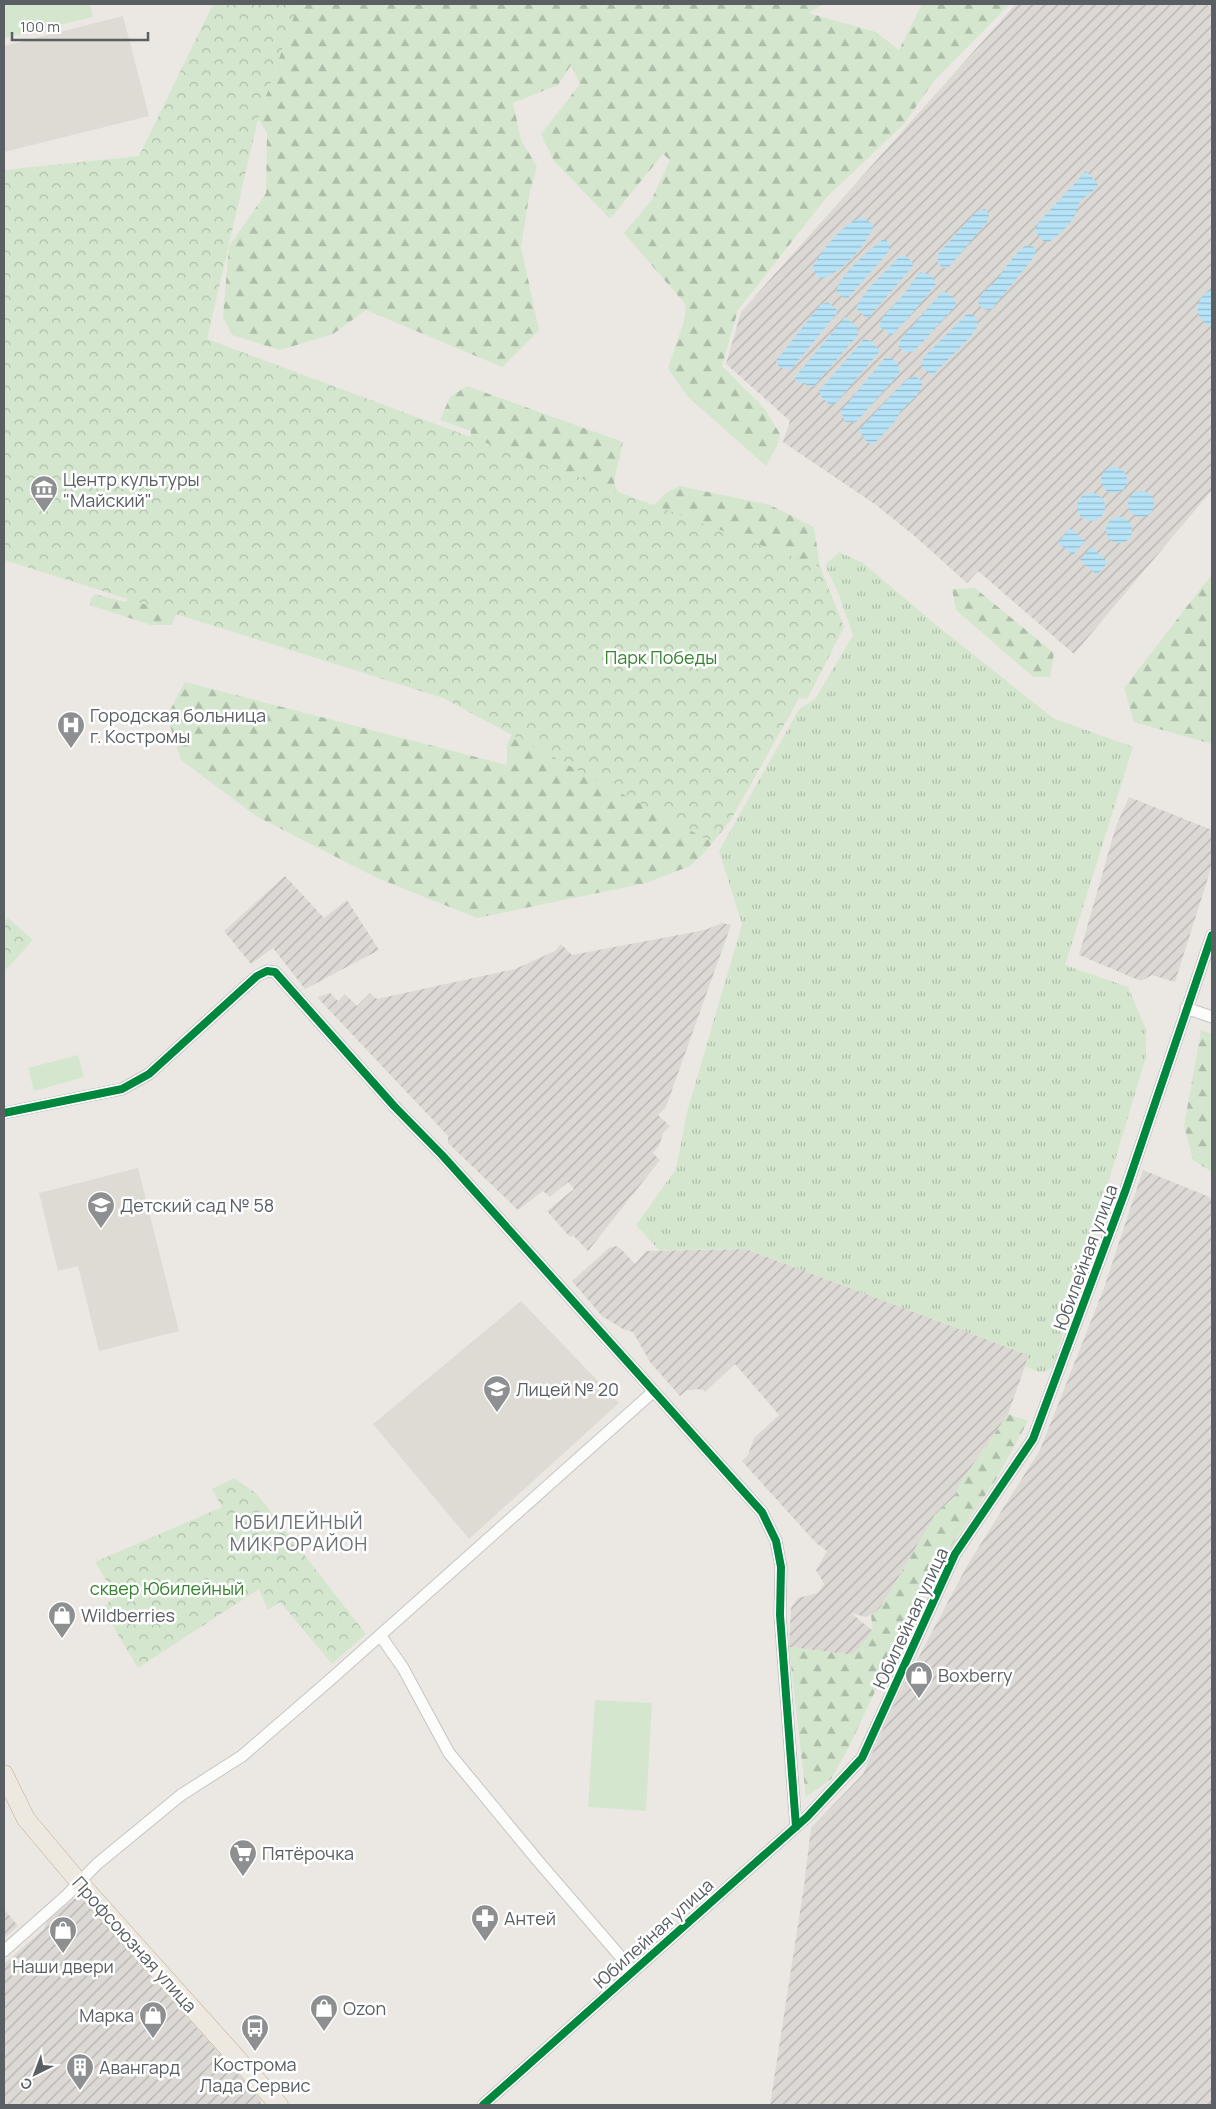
<svg xmlns="http://www.w3.org/2000/svg" width="1216" height="2109" viewBox="0 0 1216 2109" font-family="Manrope,sans-serif">
<style>
.industrial{fill:url(#industrial-furrows)}
.education{fill:#dedad4}
.grass{fill:url(#grass-tufts)}
.forest{fill:url(#forest-firs)}
.park{fill:url(#park-crowns)}
.pitch{fill:#d4e7ce}
.water{fill:url(#water-rules)}
.lines{fill:none;stroke-linecap:round;stroke-linejoin:round}
.minor-casing{stroke:#c6c5c5;stroke-width:13}
.highway-casing{stroke:#c2ad92;stroke-width:19}
.minor{stroke:#fcfcfb;stroke-width:11}
.highway{stroke:#eee9e0;stroke-width:18}
.cycleway-casing{stroke:#fff;stroke-width:11}
.cycleway{stroke:#00873e;stroke-width:8}
.labels{text-anchor:middle;dominant-baseline:central;stroke-width:5;stroke-linejoin:round;paint-order:stroke}
.poi-label{font-size:18px;fill:#5a5f63;stroke:#fff;text-anchor:start}
.park-label{font-size:18px;fill:#368430;stroke:#fff}
.street-label{font-size:18px;fill:#5a5f63;stroke:#fff}
.neighbourhood-label{font-size:19px;letter-spacing:1px;fill:#6b7175;stroke:#fff}
</style>
<defs>
<pattern id="industrial-furrows" width="10" height="10" patternUnits="userSpaceOnUse" patternTransform="scale(1.25)"><rect width="10" height="10" fill="#dcd9d5"/><path d="M-1 1l2-2M0 10L10 0M9 11l2-2" fill="none" stroke="#b5b3b0"/></pattern>
<pattern id="grass-tufts" width="24" height="20" patternUnits="userSpaceOnUse" patternTransform="scale(1.25)"><rect width="24" height="20" fill="#d4e7ce"/><path d="M3 7l-1-3M5 7V3M7 7l1-3M15 17l-1-3M17 17v-4M19 17l1-3" fill="none" stroke="#afbeab"/></pattern>
<pattern id="forest-firs" width="22" height="20" patternUnits="userSpaceOnUse" patternTransform="scale(1.25)"><rect width="22" height="20" fill="#d4e7ce"/><path d="M5 1l3.5 6h-7zM16 11l3.5 6h-7z" fill="#afbeab"/></pattern>
<pattern id="park-crowns" width="20" height="18" patternUnits="userSpaceOnUse" patternTransform="scale(1.25)"><rect width="20" height="18" fill="#d4e7ce"/><path d="M2 6a3 3 0 1 1 6 0M12 15a3 3 0 1 1 6 0" fill="none" stroke="#afbeab"/></pattern>
<pattern id="water-rules" width="6" height="5" patternUnits="userSpaceOnUse" patternTransform="scale(1.25)"><rect width="6" height="5" fill="#b6e3f7"/><path d="M0 2.5h6" fill="none" stroke="#97bbcc"/></pattern>
</defs>
<rect width="100%" height="100%" fill="#ebe8e4"/>
<!-- industrial -->
<path class="industrial" d="M1016 4H1212V490L1074 654 978 571 967 583 917 538 876 505 783 442 790 421 726 364 741 312Z
M1129 797 1212 830V865L1175 982 1152 975 1141 981 1079 955 1116 826Z
M285 876 324 918 347 900 379 950 305 989 273 948 251 964 224 931Z
M722 923 731 925 666 1107 658 1115 670 1126 663 1133 659 1146 653 1153 660 1160 588 1251 573 1235 570 1237 547 1211 574 1189 568 1182 550 1197 543 1191 518 1210 448 1143V1136L317 997 330 993 338 1001 345 994 357 1006 370 993 377 999 515 969 555 951 561 944 572 955 705 930Z
M1143 1170 1212 1198V2105H770L804 1886 811 1828 863 1774 897 1698 968 1564 1040 1450 1104 1288Z
M616 1246 621 1249 635 1264 646 1251 746 1249 1029 1355 1008 1414 959 1485 956 1495 935 1515 881 1607 876 1612 866 1617 851 1613 873 1631 853 1655 789 1647 791 1608 798 1598 818 1593 824 1584 816 1570 827 1551 816 1543 742 1461 748 1455 754 1438 779 1415 735 1364 705 1392 702 1389 687 1390 680 1396 650 1362 633 1332 623 1329 602 1316 572 1281 609 1248Z
M75 1898H81L260 2099 261 2105H4V1964L44 1929 47 1921Z
M4 1909 18 1926 4 1938Z"/>
<!-- education -->
<path class="education" d="M123 16 149 116 4 152V46Z
M138 1168 179 1331 99 1351 78 1266 58 1271 39 1193Z
M521 1301 619 1403 469 1539 373 1424Z"/>
<!-- grass -->
<path class="grass" d="M839 552 863 563 935 624 1053 718 1133 747 1065 965 1128 987 1146 1029V1057L1056 1357 1053 1366 1047 1371 1038 1372 1025 1366 1028 1355 746 1249 659 1250 636 1225 676 1169 687 1112 742 924 719 851 799 709 815 699 853 635 839 595 825 565Z"/>
<!-- forest -->
<path class="forest" d="M298 4H824L808 13 876 32 899 50 922 4H1010L933 82 904 124 827 197 738 310 722 366 765 409 780 434 777 446 766 466 687 396 668 368 684 321 686 305 624 233 651 201 670 160 663 154 610 219 554 161 541 134 580 84 571 65 558 85 513 103 521 140 537 167 530 191 521 247 539 330 502 367 366 310 333 334 280 350 232 335 223 317 229 246 266 193 267 133 258 119Z
M467 386 623 442 614 482 620 499 651 508 666 493 680 486 770 505 814 527 820 567 844 627 807 699 799 698 730 821 705 852 690 866 646 883 477 918 377 878 256 816 181 760 167 716 185 682 507 765V744L601 562 464 479 471 431 440 420 450 397Z
M1212 574V744L1134 722 1124 688Z
M137 587 184 591 172 625H151L90 605 91 599 94 594 126 602Z
M975 588 1054 653 1050 677H1033L956 610 952 589Z
M1201 1030 1212 1034V1172L1193 1160 1184 1126Z
M1008 1414 1028 1421 998 1476 940 1563 885 1670 850 1745 831 1779 806 1797 789 1647 853 1655 873 1631 871 1615 881 1607 935 1515 956 1495 959 1485Z"/>
<!-- park -->
<path class="park" d="M213 4H298L258 119 207 339 820 567 844 627 807 699 799 698 730 821 715 838 708 840 443 698 4 560V170L139 156Z
M8 918 33 940 6 970 4 957V922Z
M234 1478 256 1493 366 1634 332 1664 280 1602 268 1610 259 1589 138 1668 102 1608 116 1596 95 1562 222 1507 212 1489Z"/>
<!-- pitch -->
<path class="pitch" d="M4 4H90L93 17 4 38Z
M78 1055 84 1077 34 1091 28 1068Z
M595 1700 652 1703 646 1811 588 1807Z"/>
<!-- water -->
<path class="water" d="M1086 171 1098 184C1094 193 1088 193 1082 200 1077 205 1077 212 1074 217 1068 227 1058 235 1049 242L1043 241 1035 231 1038 223Z
M985 209 989 214 987 222 949 267 943 268 938 263 937 255 976 212Z
M862 217 874 225C865 247 844 270 822 279L817 276 812 268C823 249 842 224 862 217Z
M882 240H886L889 243V251L848 298H844L836 291C843 272 866 253 882 240Z
M1026 245 1034 247 1036 253 1033 258 992 309C985 311 982 309 978 302 981 291 991 287 998 278 1007 266 1014 254 1026 245Z
M900 256H905L912 261 913 266 869 317H865L856 308C866 287 885 273 900 256Z
M920 272 931 275 936 284 910 316 891 336 879 326C883 314 890 310 898 301 906 292 913 281 920 272Z
M1212 290V327C1193 320 1193 297 1212 290Z
M943 291 953 297 956 303 954 308 914 351C906 353 903 352 898 346L901 339Z
M828 302 837 310V313L791 370 779 367 776 361 820 305Z
M967 314H972L976 318C977 321 978 324 977 326 976 334 939 368 932 376L921 366 924 357Z
M845 317 857 327 858 335 814 386H807L805 383H799L795 380 796 376Z
M864 339 871 341 880 351 836 403 830 405 822 398 819 391Z
M890 357 898 364 900 373 856 422H845L841 411 884 359Z
M915 376 922 381V387L917 395 901 411 893 424 873 445 867 442 859 430 897 389 908 379Z
M1101 480a13 13 0 1 1 26 0a13 13 0 1 1-26 0Z
M1128 504a13 13 0 1 1 26 0a13 13 0 1 1-26 0Z
M1077 507a14 14 0 1 1 28 0a14 14 0 1 1-28 0Z
M1106 530a13 13 0 1 1 26 0a13 13 0 1 1-26 0Z
M1070 528 1085 541 1073 555 1058 543Z
M1091 547 1108 562 1097 575 1080 560Z"/>
<g class="lines">
<!-- minor casing -->
<g class="minor-casing">
<path id="minor" d="M1186 1008 1212 1017
M4 1113 122 1089 149 1074 257 976 267 971 275 972 394 1106 442 1155 762 1512 776 1541 781 1567 780 1615 796 1827
M380 1635 403 1668 449 1753 538 1861 632 1970
M4 1951 67 1895 97 1864 181 1795 242 1756 331 1679 654 1391
M483 2105 807 1817 862 1758 955 1554 1033 1439 1126 1189 1212 935"/>
</g>
<!-- highway casing -->
<g class="highway-casing">
<path id="highway" d="M4 1774 26 1819 79 1882 279 2105"/>
</g>
<!-- minor -->
<use href="#minor" class="minor"/>
<!-- highway -->
<use href="#highway" class="highway"/>
<!-- cycleway casing -->
<g class="cycleway-casing">
<path id="cycleway" d="M4 1113 122 1089 149 1074 257 976 267 971 275 972 394 1106 442 1155 762 1512 776 1541 781 1567 780 1615 796 1827
M483 2105 807 1817 862 1758 955 1554 1033 1439 1126 1189 1212 935"/>
</g>
<!-- cycleway -->
<use href="#cycleway" class="cycleway"/>
</g>
<!-- icons -->
<defs>
<g id="museum-pin" transform="scale(1.4375)"><path d="M0 17L-7.5 6A9.5 9.5 0 1 1 7.5 6Z" fill="#8d8f90" stroke="#fff"/><path d="M0-6L6-3V-2H-6V-3ZM-5-1h2V3h-2ZM-1-1h2V3h-2ZM3-1h2V3H3ZM-6 4H6V6H-6Z" fill="#fff"/></g>
<g id="hospital-pin" transform="scale(1.4375)"><path d="M0 17L-7.5 6A9.5 9.5 0 1 1 7.5 6Z" fill="#8d8f90" stroke="#fff"/><path d="M-5-5h3v3.5h4V-5h3V5h-3V1.5h-4V5h-3Z" fill="#fff"/></g>
<g id="school-pin" transform="scale(1.4375)"><path d="M0 17L-7.5 6A9.5 9.5 0 1 1 7.5 6Z" fill="#8d8f90" stroke="#fff"/><path d="M0-5L7-2L0 1L-7-2ZM-4 1L0 2.5L4 1V4Q0 6-4 4Z" fill="#fff"/></g>
<g id="shop-pin" transform="scale(1.4375)"><path d="M0 17L-7.5 6A9.5 9.5 0 1 1 7.5 6Z" fill="#8d8f90" stroke="#fff"/><path d="M-5-2.5h2.3a2.7 3.5 0 0 1 5.4 0H5L5.5 6h-11ZM-1.5-2.5h3a1.5 2.3 0 0 0-3 0Z" fill="#fff"/></g>
<g id="supermarket-pin" transform="scale(1.4375)"><path d="M0 17L-7.5 6A9.5 9.5 0 1 1 7.5 6Z" fill="#8d8f90" stroke="#fff"/><path d="M-6-5.5h2.5l.6 2H6L4.5 2H-2.5L-4.4-4H-6ZM-1.5 3.2a1.3 1.3 0 1 0 .1 0ZM3 3.2a1.3 1.3 0 1 0 .1 0Z" fill="#fff"/></g>
<g id="pharmacy-pin" transform="scale(1.4375)"><path d="M0 17L-7.5 6A9.5 9.5 0 1 1 7.5 6Z" fill="#8d8f90" stroke="#fff"/><path d="M-2-6h4v4h4v4h-4v4h-4v-4h-4v-4h4Z" fill="#fff"/></g>
<g id="bus-pin" transform="scale(1.4375)"><path d="M0 17L-7.5 6A9.5 9.5 0 1 1 7.5 6Z" fill="#8d8f90" stroke="#fff"/><path d="M-5-6H5V4H4V6H2V4H-2V6H-4V4H-5ZM-3.5-4V0h7V-4ZM-3.5 1.2v1.5H-2V1.2ZM2 1.2v1.5H3.5V1.2Z" fill="#fff"/></g>
<g id="building-pin" transform="scale(1.4375)"><path d="M0 17L-7.5 6A9.5 9.5 0 1 1 7.5 6Z" fill="#8d8f90" stroke="#fff"/><path d="M-4-6H4V6H1V3H-1V6H-4ZM-2.5-4.3h1.7v1.8h-1.7ZM.8-4.3h1.7v1.8H.8ZM-2.5-1h1.7V.8h-1.7ZM.8-1h1.7V.8H.8Z" fill="#fff"/></g>
</defs>
<g fill-rule="evenodd">
<use href="#museum-pin" x="44" y="489"/>
<use href="#hospital-pin" x="71" y="725"/>
<use href="#school-pin" x="101" y="1205"/>
<use href="#school-pin" x="497" y="1389"/>
<use href="#shop-pin" x="62" y="1615"/>
<use href="#shop-pin" x="919" y="1675"/>
<use href="#supermarket-pin" x="243" y="1853"/>
<use href="#pharmacy-pin" x="485" y="1918"/>
<use href="#shop-pin" x="63" y="1930"/>
<use href="#shop-pin" x="324" y="2008"/>
<use href="#shop-pin" x="153" y="2015"/>
<use href="#bus-pin" x="255" y="2028"/>
<use href="#building-pin" x="80" y="2067"/>
</g>
<g class="labels">
<!-- poi labels -->
<g class="poi-label">
<text x="63" y="479">Центр культуры<tspan x="63" dy="21">"Майский"</tspan></text>
<text x="90" y="715">Городская больница<tspan x="90" dy="21">г. Костромы</tspan></text>
<text x="120" y="1205">Детский сад № 58</text>
<text x="516" y="1389">Лицей № 20</text>
<text x="81" y="1615">Wildberries</text>
<text x="938" y="1675">Boxberry</text>
<text x="262" y="1853">Пятёрочка</text>
<text x="504" y="1918">Антей</text>
<text x="63" y="1966" text-anchor="middle">Наши двери</text>
<text x="343" y="2008">Ozon</text>
<text x="134" y="2015" text-anchor="end">Марка</text>
<text x="255" y="2064" text-anchor="middle">Кострома<tspan x="255" dy="21">Лада Сервис</tspan></text>
<text x="99" y="2067">Авангард</text>
</g>
<!-- park labels -->
<g class="park-label">
<text x="661" y="657">Парк Победы</text>
<text x="167" y="1588">сквер Юбилейный</text>
</g>
<!-- street labels -->
<g class="street-label">
<text transform="translate(1085 1257) rotate(-70)">Юбилейная улица</text>
<text transform="translate(910 1618) rotate(-65)">Юбилейная улица</text>
<text transform="translate(653 1933) rotate(-42)">Юбилейная улица</text>
<text transform="translate(135 1944) rotate(48)">Профсоюзная улица</text>
</g>
<!-- neighbourhood labels -->
<g class="neighbourhood-label">
<text x="299" y="1522">ЮБИЛЕЙНЫЙ<tspan x="299" dy="22">МИКРОРАЙОН</tspan></text>
</g>
</g>
<!-- border -->
<rect width="1216" height="2109" fill="none" stroke="#5a5f63" stroke-width="10"/>
<!-- north arrow -->
<g transform="translate(35 2074) rotate(222)" stroke="#ffffff" stroke-width="4" paint-order="stroke">
<path d="M0-4L9 19L0 12L-9 19Z" fill="#5a5f63"/>
<text y="-8" font-size="14" font-weight="bold" text-anchor="middle" fill="#5a5f63">С</text>
</g>
<!-- scale -->
<path d="M12 32v8h136v-8" fill="none" stroke="#5a5f63" stroke-width="2.5"/>
<text x="20" y="32" font-size="15" fill="#5a5f63" stroke="#ffffff" stroke-width="4" paint-order="stroke">100 m</text>
</svg>
